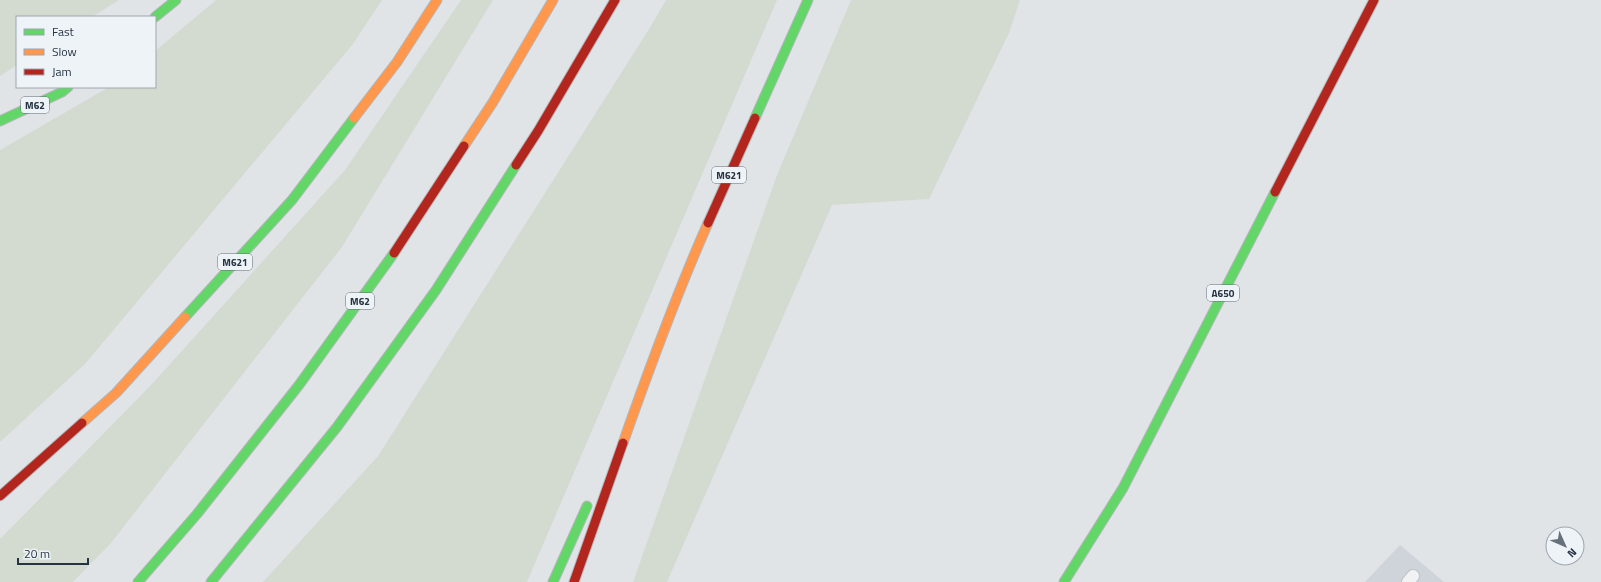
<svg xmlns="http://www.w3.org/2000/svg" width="1601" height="582" viewBox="0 0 1601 582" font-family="'Titillium Web',sans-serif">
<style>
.built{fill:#cfd4da}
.green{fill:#d3dbd1}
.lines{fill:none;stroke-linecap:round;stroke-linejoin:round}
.lane-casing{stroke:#bfc2c5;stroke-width:14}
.fast-casing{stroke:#b3b7bc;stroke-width:11}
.slow-casing{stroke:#b3b7bc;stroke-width:11}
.jam-casing{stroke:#b3b7bc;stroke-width:11}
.lane{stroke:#f1f2f3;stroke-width:12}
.fast{stroke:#63d668;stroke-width:9}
.slow{stroke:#ff974d;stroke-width:9}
.jam{stroke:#b3261e;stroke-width:9}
.labels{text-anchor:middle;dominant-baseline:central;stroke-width:4;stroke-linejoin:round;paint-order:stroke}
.shield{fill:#eef3f7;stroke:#626d78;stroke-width:1}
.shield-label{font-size:10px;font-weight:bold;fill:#263342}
</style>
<rect width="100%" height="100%" fill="#e1e4e7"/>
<!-- built -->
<path class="built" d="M1400 545 1444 582H1365Z"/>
<!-- green -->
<path class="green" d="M0 0H119L92 17H17V65L0 76Z
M216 0H382L353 44 85 364 0 442V150L109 87H155V51Z
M461 0H493L342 247 111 543 73 582H0V539L151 385 345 170Z
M666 0H777L527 582H263L378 456 649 29Z
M851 0H1020L1009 33 929 199 832 205 667 582H633L777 175Z"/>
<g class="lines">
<!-- lane casing -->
<g class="lane-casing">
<path id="lane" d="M1408 582 1413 576"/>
</g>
<!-- fast casing -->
<g class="fast-casing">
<path id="fast" d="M155 17 176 0
M755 118 808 0
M0 121 62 92 68 87
M185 317 292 200 354 118
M138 582 197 514 299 385 394 253
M211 582 337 427 436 290 516 165
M553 582 587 506
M1064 582 1123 488 1275 192"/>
</g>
<!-- slow casing -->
<g class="slow-casing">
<path id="slow" d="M354 118 397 62 437 0
M464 146 493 102 553 0
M82 423 116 393 185 317
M623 443C649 369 676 295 708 223"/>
</g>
<!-- jam casing -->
<g class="jam-casing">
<path id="jam" d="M516 165 538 131 615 0
M1275 192 1374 0
M708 223 755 118
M394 253 464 146
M0 496 82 423
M574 582 623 443"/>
</g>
<!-- lane -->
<use href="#lane" class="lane"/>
<!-- fast -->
<use href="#fast" class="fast"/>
<!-- slow -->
<use href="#slow" class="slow"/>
<!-- jam -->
<use href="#jam" class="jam"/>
</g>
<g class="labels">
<!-- shield labels -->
<g class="shield">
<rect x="21" y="97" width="28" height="16" rx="3"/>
<rect x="712" y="167" width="34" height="16" rx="3"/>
<rect x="218" y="254" width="34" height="16" rx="3"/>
<rect x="1207" y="285" width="32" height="16" rx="3"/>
<rect x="346" y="293" width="28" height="16" rx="3"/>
</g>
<g class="shield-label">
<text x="35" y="105">M62</text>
<text x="729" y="175">M621</text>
<text x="235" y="262">M621</text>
<text x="1223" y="293">A650</text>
<text x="360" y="301">M62</text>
</g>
</g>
<!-- legend -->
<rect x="16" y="16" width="140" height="72" fill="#eef3f7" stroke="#9ea6af"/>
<rect x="24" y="29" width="20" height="6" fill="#63d668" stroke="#9ea6af"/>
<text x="52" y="36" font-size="12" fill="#263342">Fast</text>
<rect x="24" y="49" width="20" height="6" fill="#ff974d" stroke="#9ea6af"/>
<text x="52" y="56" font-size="12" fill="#263342">Slow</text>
<rect x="24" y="69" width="20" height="6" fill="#b3261e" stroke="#9ea6af"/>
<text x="52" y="76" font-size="12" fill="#263342">Jam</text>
<!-- north arrow -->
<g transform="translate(1565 546) rotate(135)"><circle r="19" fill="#eef3f7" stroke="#9ea6af"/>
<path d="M0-3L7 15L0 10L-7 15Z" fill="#67717c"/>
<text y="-6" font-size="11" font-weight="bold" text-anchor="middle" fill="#263342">N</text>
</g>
<!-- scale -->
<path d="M18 558v6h70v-6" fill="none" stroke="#263342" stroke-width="2"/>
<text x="24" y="558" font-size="12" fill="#263342" stroke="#eef3f7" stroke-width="3" paint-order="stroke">20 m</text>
</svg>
